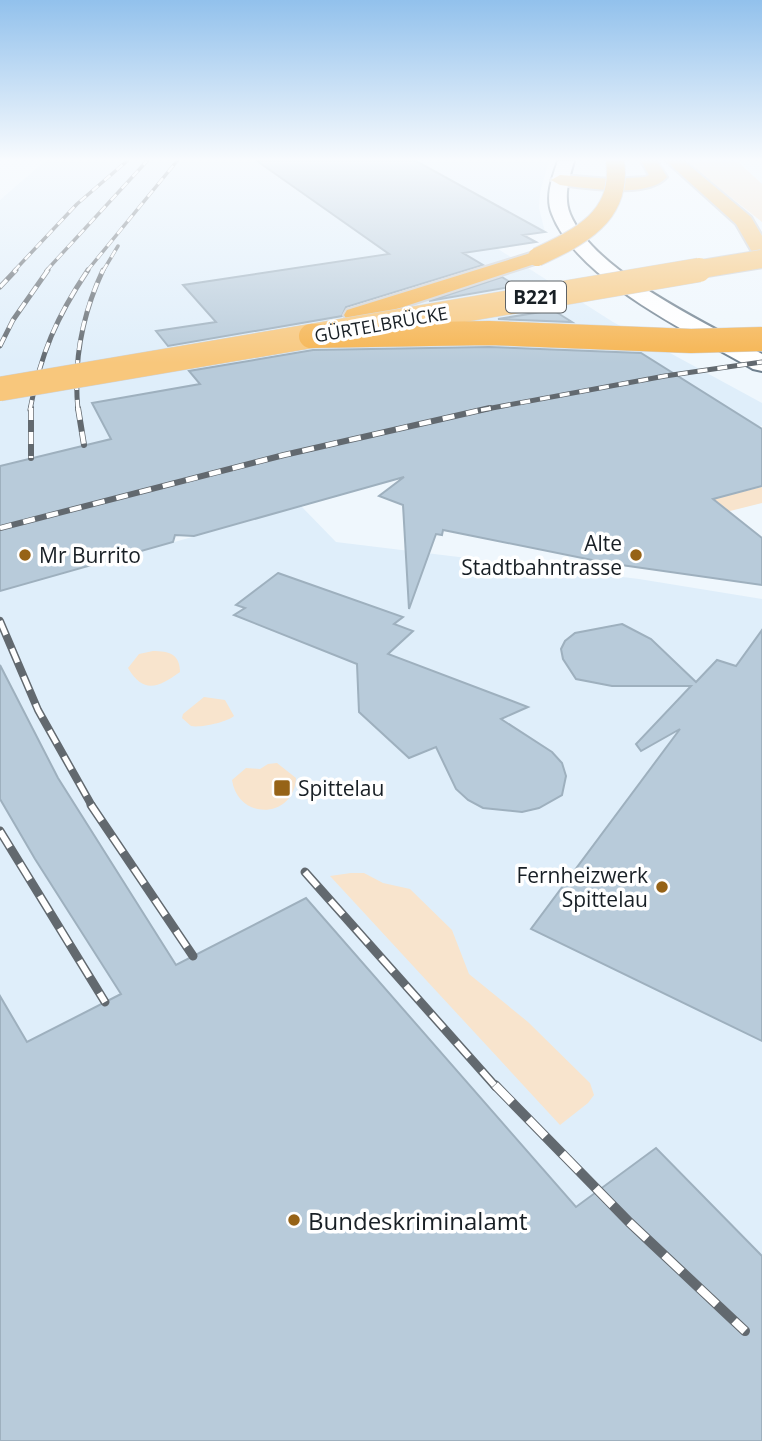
<svg xmlns="http://www.w3.org/2000/svg" width="762" height="1441" viewBox="0 0 762 1441" font-family="'Open Sans',sans-serif">
<style>
.built{fill:#dfeefa;fill-rule:evenodd}
.green{fill:#f8e4cd}
.building{fill:#b8cbda;stroke:#9eb0be;stroke-width:2}
.lines{fill:none;stroke-linecap:round;stroke-linejoin:round}
.minor-casing{stroke:#6f808e;stroke-width:4}
.primary-casing{stroke:#d1d2d3;stroke-width:4}
.trunk-casing{stroke:#d1d2d3;stroke-width:4}
.minor{fill:#fff;fill-rule:evenodd}
.primary{fill:#f8c77c;fill-rule:evenodd}
.trunk{fill:#f6b450;fill-rule:evenodd}
.rail-far5-casing{stroke:#62696f;stroke-width:3.5}
.rail-far4-casing{stroke:#62696f;stroke-width:5}
.rail-far3-casing{stroke:#62696f;stroke-width:6}
.rail-far2-casing{stroke:#62696f;stroke-width:8}
.rail-far1-casing{stroke:#62696f;stroke-width:9}
.rail-casing{stroke:#62696f;stroke-width:10}
.rail-far5{stroke:#fff;stroke-width:2.5;stroke-dasharray:8;stroke-linecap:butt}
.rail-far4{stroke:#fff;stroke-width:3.5;stroke-dasharray:10;stroke-linecap:butt}
.rail-far3{stroke:#fff;stroke-width:4.5;stroke-dasharray:12;stroke-linecap:butt}
.rail-far2{stroke:#fff;stroke-width:5;stroke-dasharray:15;stroke-linecap:butt}
.rail-far1{stroke:#fff;stroke-width:6;stroke-dasharray:19;stroke-linecap:butt}
.rail{stroke:#fff;stroke-width:8;stroke-dasharray:24;stroke-linecap:butt}
.primary-bridge-far1-casing{stroke:#d1d2d3;stroke-width:20;stroke-linecap:butt}
.primary-bridge-casing{stroke:#d1d2d3;stroke-width:25;stroke-linecap:butt}
.trunk-bridge-far1-casing{stroke:#d1d2d3;stroke-width:20;stroke-linecap:butt}
.trunk-bridge-casing{stroke:#d1d2d3;stroke-width:25;stroke-linecap:butt}
.primary-bridge-far1{stroke:#f8c77c;stroke-width:18}
.primary-bridge{stroke:#f8c77c;stroke-width:24}
.trunk-bridge-far1{stroke:#f6b450;stroke-width:18}
.trunk-bridge{stroke:#f6b450;stroke-width:24}
.poi-dot{fill:#966317;stroke:#fff;stroke-width:2.5}
.labels{text-anchor:middle;dominant-baseline:central;stroke-width:7;stroke-linejoin:round;paint-order:stroke}
.far-street-label{font-size:18px;fill:#181f25;stroke:#fff}
.shield{fill:#fff;stroke:#5d6266;stroke-width:2}
.shield-label{font-size:19px;font-weight:bold;fill:#181f25}
.poi-label{font-size:21px;fill:#181f25;stroke:#fff;text-anchor:end}
.near-poi-label{font-size:24px;fill:#181f25;stroke:#fff;text-anchor:start}
</style>
<rect width="100%" height="100%" fill="#eff7fd"/>
<!-- built -->
<path class="built" d="M45 161H549L540 192 539 208 545 232 524 235 536 242 498 249 613 322 762 403V426L744 429 762 442V486L643 516 547 441 294 495 301 506 336 542 639 579 762 599V1441H0V200ZM237 513 245 522 58 575 54 570Z"/>
<!-- green -->
<path class="green" d="M685 161H737L762 184V222Z
M762 487V503L710 516H643Z
M153 651C169 651 180 654 180 672 159 687 144 695 128 668L139 654Z
M204 697 225 700 234 716C227 722 201 728 191 726L182 718 183 714Z
M277 763 296 778C294 819 238 821 232 780L246 768 260 769 268 764Z
M351 873H364L383 883 410 889 452 930 469 974 528 1022 590 1083 594 1095 588 1103 560 1125 330 876Z"/>
<!-- building -->
<path class="building" d="M257 161H416L545 232 523 235 536 242 463 253 483 265 346 307 342 316 168 346 156 331 216 322 183 285 389 254Z
M502 277 516 286 429 301Z
M553 310 572 322 498 319Z
M489 347 641 353 762 429V486L713 499 762 538V585L607 563 443 530 442 535 436 534 409 609 403 505 379 496 404 477 194 536 175 535 173 542 0 591V466L111 439 92 403 200 384 189 371 313 350Z
M278 573 403 617 394 624 413 631 388 654 528 707 501 719 552 752 562 763 566 776 562 795 539 808 522 812 483 808 468 800 456 789 436 747 409 758 359 712 357 664 234 615 245 608 236 605Z
M622 624 651 639 696 682 717 660 736 666 762 630V1041L531 929 680 729 641 751 636 744 691 686H612L576 679 563 659 561 649 565 641 575 633Z
M0 665 58 778 176 965 306 898 576 1207 656 1148 762 1256V1441H0V996L27 1042 121 994 35 859 0 799Z"/>
<g class="lines">
<!-- minor casing -->
<g class="minor-casing">
<path id="minor" d="M558 161H574C569 178 563 197 570 214 594 272 708 324 762 354V371L753 369C694 335 577 280 552 214 545 197 552 178 558 161Z"/>
</g>
<!-- primary casing -->
<g class="primary-casing">
<path id="primary" d="M641 161H657L667 177C648 199 587 188 560 185L551 180 560 175 611 179 645 177 649 175Z
M666 161H684L751 217 762 236V259L755 257 736 224Z"/>
</g>
<!-- trunk casing -->
<g class="trunk-casing">
<path id="trunk" d="M537 251 544 253 547 257 544 261 363 320H347L344 315 347 310Z"/>
</g>
<!-- minor -->
<use href="#minor" class="minor"/>
<!-- primary -->
<use href="#primary" class="primary"/>
<!-- trunk -->
<use href="#trunk" class="trunk"/>
<!-- rail-far5 casing -->
<g class="rail-far5-casing">
<path id="rail-far5" d="M14 271 77 204 127 161
M46 271 147 161
M87 271 177 161
M103 271 118 246"/>
</g>
<!-- rail-far4 casing -->
<g class="rail-far4-casing">
<path id="rail-far4" d="M0 287 16 270
M0 346 13 320 48 270
M30 410C40 355 57 316 88 270
M78 410C73 360 82 315 103 270
M481 410 665 376 762 362"/>
</g>
<!-- rail-far3 casing -->
<g class="rail-far3-casing">
<path id="rail-far3" d="M31 408V458
M78 408 84 445
M0 528 284 455 490 408"/>
</g>
<!-- rail-far2 casing -->
<g class="rail-far2-casing">
<path id="rail-far2" d="M0 621 38 710 92 806"/>
</g>
<!-- rail-far1 casing -->
<g class="rail-far1-casing">
<path id="rail-far1" d="M91 805 193 956
M0 831 105 1002
M305 872 496 1087"/>
</g>
<!-- rail casing -->
<g class="rail-casing">
<path id="rail" d="M495 1085 629 1222 745 1331"/>
</g>
<!-- rail-far5 -->
<use href="#rail-far5" class="rail-far5"/>
<!-- rail-far4 -->
<use href="#rail-far4" class="rail-far4"/>
<!-- rail-far3 -->
<use href="#rail-far3" class="rail-far3"/>
<!-- rail-far2 -->
<use href="#rail-far2" class="rail-far2"/>
<!-- rail-far1 -->
<use href="#rail-far1" class="rail-far1"/>
<!-- rail -->
<use href="#rail" class="rail"/>
<!-- primary-bridge-far1 casing -->
<g class="primary-bridge-far1-casing">
<path id="primary-bridge-far1" d="M689 271 762 259"/>
</g>
<!-- primary-bridge casing -->
<g class="primary-bridge-casing">
<path id="primary-bridge" d="M0 389 699 270"/>
</g>
<!-- trunk-bridge-far1 casing -->
<g class="trunk-bridge-far1-casing">
<path id="trunk-bridge-far1" d="M537 257C580 237 623 216 615 161"/>
</g>
<!-- trunk-bridge casing -->
<g class="trunk-bridge-casing">
<path id="trunk-bridge" d="M311 336 489 333 691 341 762 339"/>
</g>
<!-- primary-bridge-far1 -->
<use href="#primary-bridge-far1" class="primary-bridge-far1"/>
<!-- primary-bridge -->
<use href="#primary-bridge" class="primary-bridge"/>
<!-- trunk-bridge-far1 -->
<use href="#trunk-bridge-far1" class="trunk-bridge-far1"/>
<!-- trunk-bridge -->
<use href="#trunk-bridge" class="trunk-bridge"/>
</g>
<!-- sky -->
<linearGradient id="sky" x2="0" y2="1"><stop stop-color="#92c1ec"/><stop offset="0.44" stop-color="#f8fbfe"/><stop offset="1" stop-color="#f8fbfe" stop-opacity="0"/></linearGradient>
<rect width="762" height="363" fill="url(#sky)"/>
<!-- markers -->
<g class="poi-dot">
<circle cx="25" cy="555" r="7"/>
<circle cx="636" cy="555" r="7"/>
<rect x="273" y="779" width="18" height="18" rx="3.5"/>
<circle cx="662" cy="887" r="7"/>
<circle cx="294" cy="1220" r="7"/>
</g>
<g class="labels">
<!-- far-street labels -->
<g class="far-street-label">
<text transform="translate(381 324) rotate(-10)">GÜRTELBRÜCKE</text>
</g>
<!-- shield labels -->
<rect class="shield" x="506" y="281.5" width="60" height="31" rx="5"/>
<g class="shield-label">
<text x="536" y="297">B221</text>
</g>
<!-- poi labels -->
<g class="poi-label">
<text x="622" y="543">Alte<tspan x="622" dy="24">Stadtbahntrasse</tspan></text>
<text x="39" y="555" text-anchor="start">Mr Burrito</text>
<text x="298" y="788" text-anchor="start">Spittelau</text>
<text x="648" y="875">Fernheizwerk<tspan x="648" dy="24">Spittelau</tspan></text>
</g>
<!-- near-poi labels -->
<g class="near-poi-label">
<text x="308" y="1220">Bundeskriminalamt</text>
</g>
</g>
</svg>
